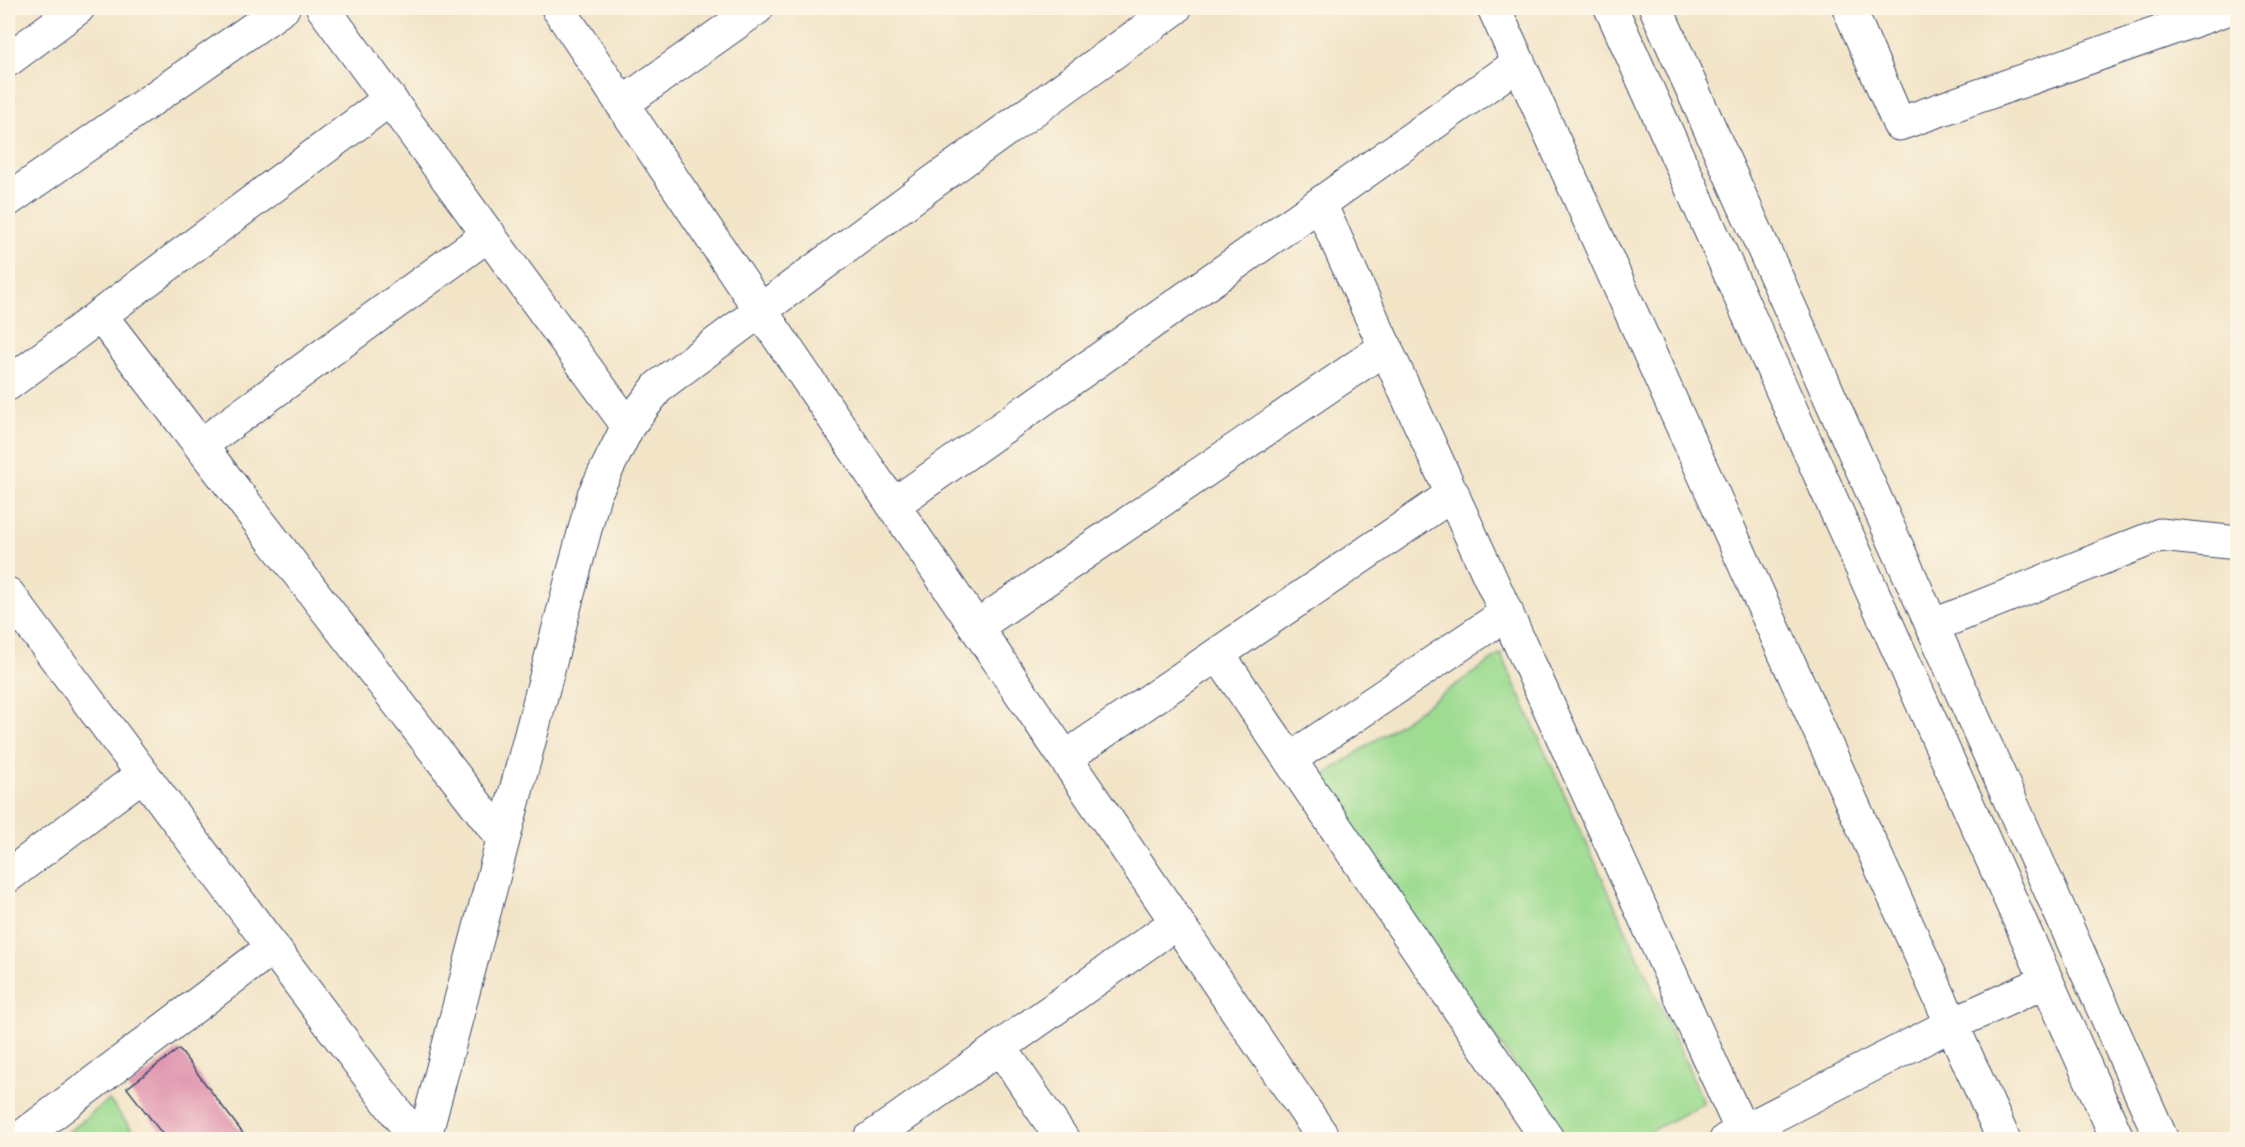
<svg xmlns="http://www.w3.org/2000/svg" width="2245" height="1147" viewBox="0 0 2245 1147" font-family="Cardo,serif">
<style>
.green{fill:#9ddc91;stroke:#5c8678;stroke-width:1.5}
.building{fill:#dd89a8}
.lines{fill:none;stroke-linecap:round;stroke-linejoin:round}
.minor-casing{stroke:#3b4a6e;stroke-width:35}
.minor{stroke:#fff;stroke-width:33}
</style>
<rect width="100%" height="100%" fill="#fcf5e5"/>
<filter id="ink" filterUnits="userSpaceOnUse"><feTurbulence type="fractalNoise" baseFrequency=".0167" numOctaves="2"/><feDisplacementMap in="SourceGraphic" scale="12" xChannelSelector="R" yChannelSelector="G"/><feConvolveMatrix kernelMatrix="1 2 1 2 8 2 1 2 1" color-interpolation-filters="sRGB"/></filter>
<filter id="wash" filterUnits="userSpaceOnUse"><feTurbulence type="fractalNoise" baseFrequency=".008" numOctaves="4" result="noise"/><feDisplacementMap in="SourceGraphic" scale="24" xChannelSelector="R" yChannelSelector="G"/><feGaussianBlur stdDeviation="1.35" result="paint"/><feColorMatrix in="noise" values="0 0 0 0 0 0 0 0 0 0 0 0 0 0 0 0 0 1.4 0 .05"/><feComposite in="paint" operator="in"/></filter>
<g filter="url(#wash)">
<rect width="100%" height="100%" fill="#f2e4c7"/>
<!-- green -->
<path class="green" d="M1501 654 1704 1103 1637 1139H1565L1319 779Z
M109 1100 139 1139H59Z"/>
<g id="blocks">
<!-- building -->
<path class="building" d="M179 1049 248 1140H167L127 1088Z"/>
</g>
</g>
<g filter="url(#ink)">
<use href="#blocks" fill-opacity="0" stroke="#3b4a6e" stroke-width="1.5"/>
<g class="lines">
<!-- minor casing -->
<g class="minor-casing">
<path id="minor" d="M323 8 628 426
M558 8 761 311 1325 1140
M1494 8 2004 1140
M1611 8 2118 1140
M1656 8 2162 1140
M1849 8 1899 124 2230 8
M8 60 78 8
M622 104 757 8
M8 200 283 8
M1320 204 1742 1131
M100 315 503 839
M8 384 390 99
M201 445 489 234
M893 505 1519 63
M8 594 417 1140
M1932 626 2160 535 2238 543
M976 627 1386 347
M1218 654 1548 1140
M1065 758 1453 494
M1290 759 1507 613
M8 876 143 774
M1000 1047 1063 1140
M18 1140 273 947
M424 1140 594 495 628 426 659 386 932 183 1175 8
M869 1140 1177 922
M1726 1140 1952 1024 2047 981"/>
</g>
<!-- minor -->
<use href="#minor" class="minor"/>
</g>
</g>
<!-- margin -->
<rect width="2245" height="1147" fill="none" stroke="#fcf5e5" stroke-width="30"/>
</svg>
